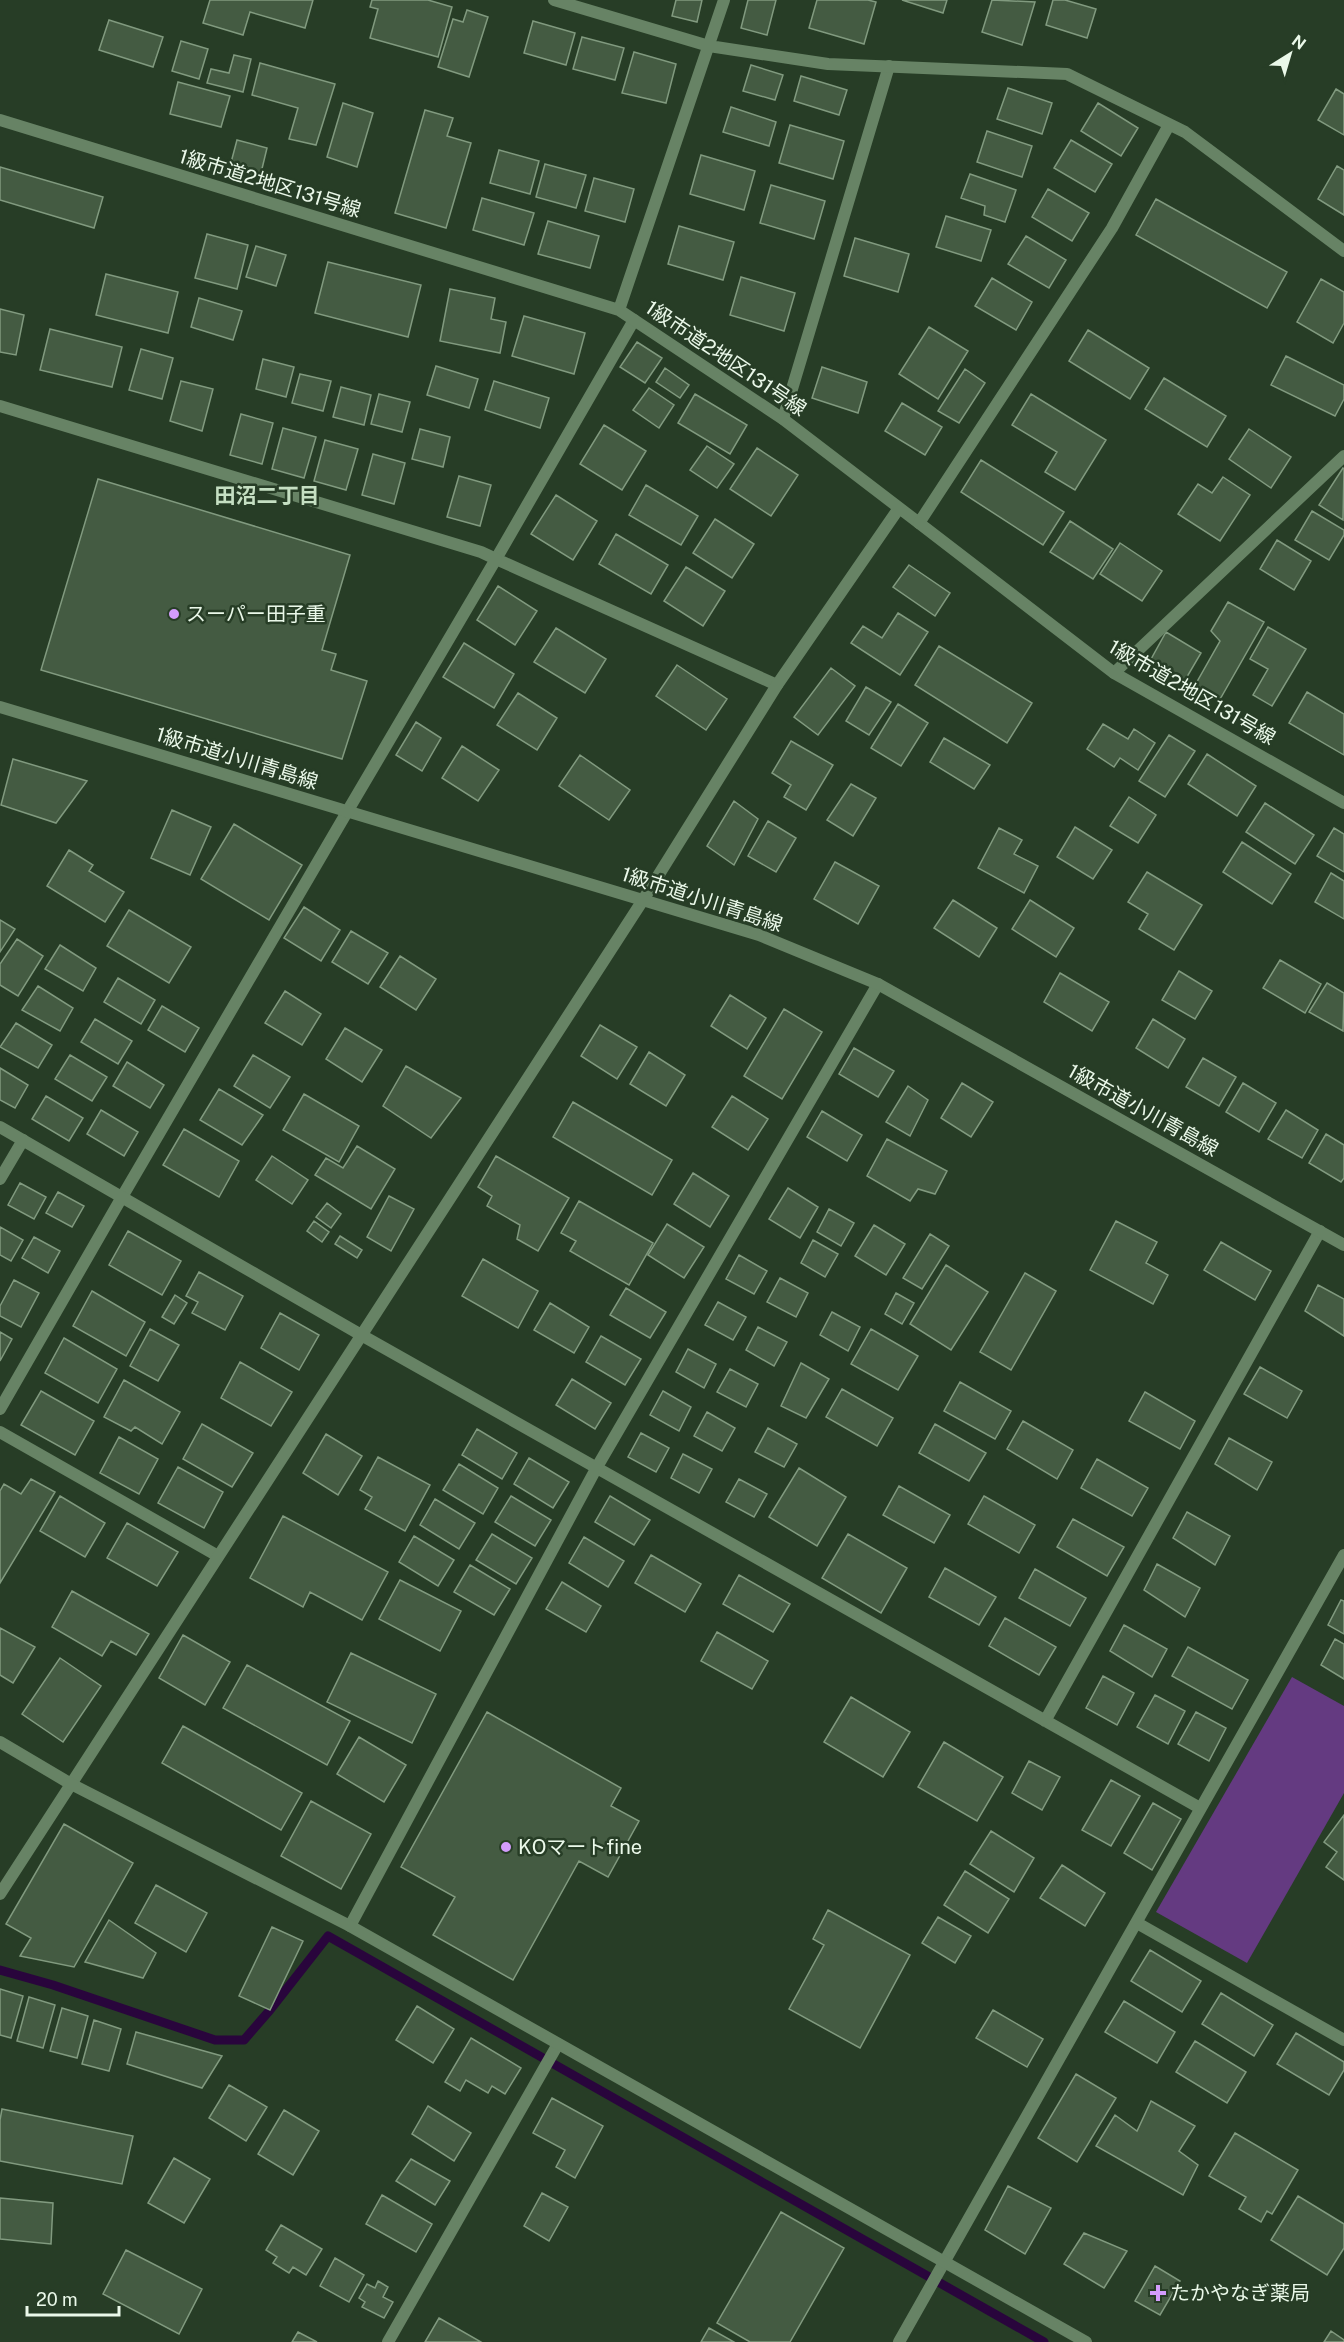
<svg xmlns="http://www.w3.org/2000/svg" width="1344" height="2342" viewBox="0 0 1344 2342" font-family="'Public Sans','Noto Sans JP',sans-serif">
<style>
.green{fill:#643a81}
.lines{fill:none;stroke-linecap:round;stroke-linejoin:round}
.stream{stroke:#29053c;stroke-width:9}
.building{fill:#445b42;stroke:#819a7f;stroke-width:1.5}
.service{stroke:#678365;stroke-width:12}
.minor{stroke:#678365;stroke-width:12}
.tertiary{stroke:#678365;stroke-width:12}
.poi-dot{fill:#d39cfc;stroke:#273d26;stroke-width:2}
.labels{text-anchor:middle;dominant-baseline:central;stroke-width:5;stroke-linejoin:round;paint-order:stroke}
.street-label{font-size:20px;fill:#eaf8e9;stroke:#273d26}
.poi-label{font-size:20px;fill:#eaf8e9;stroke:#273d26;text-anchor:start}
.neighbourhood-label{font-size:21px;font-weight:bold;fill:#c5dfc2;stroke:#273d26}
</style>
<rect width="100%" height="100%" fill="#273d26"/>
<!-- green -->
<path class="green" d="M1292 1677 1344 1706V1793L1247 1963 1156 1912Z"/>
<g class="lines">
<!-- stream -->
<path class="stream" d="M0 1970 53 1985 215 2040H244L270 2010 328 1936 1044 2342"/>
</g>
<!-- building -->
<path class="building" d="M210 0H313L305 28 250 12 243 35 203 23Z
M372 0H428L452 7 438 57 370 38 378 9 370 7Z
M676 0H702L697 22 672 16Z
M748 0H776L767 35 741 28Z
M817 0H868L876 2 864 44 809 28Z
M902 0H947L943 13Z
M992 0 1035 2 1022 45 982 32Z
M1053 0H1065L1096 9 1087 38 1046 25Z
M467 10 488 17 469 77 438 67 453 19 463 22Z
M109 20 163 37 153 67 99 50Z
M533 21 575 33 566 65 524 53Z
M582 37 624 48 615 80 573 69Z
M181 41 208 49 199 79 172 71Z
M634 52 676 64 666 103 622 93Z
M234 55 251 59 243 92 207 83 211 69 229 73Z
M260 63 335 84 316 145 289 139 298 108 252 95Z
M751 65 783 75 775 100 743 91Z
M801 76 847 90 839 115 794 101Z
M178 82 230 96 221 127 170 114Z
M1008 88 1052 103 1042 134 997 119Z
M1336 89 1344 94V135L1318 120Z
M343 103 373 113 357 167 327 157Z
M1098 103 1138 128 1121 156 1081 131Z
M731 107 776 122 769 146 723 132Z
M425 110 453 118 447 136 471 143 446 228 395 213Z
M790 125 844 141 833 179 779 163Z
M987 131 1032 146 1022 177 977 162Z
M237 140 267 148 260 177 229 170Z
M1071 140 1112 164 1095 192 1054 168Z
M499 150 539 161 530 194 490 183Z
M701 155 755 171 744 210 690 194Z
M545 164 586 175 576 208 536 197Z
M1337 166 1344 170V215L1318 199Z
M0 167 103 197 94 228 0 200Z
M970 174 1016 190 1005 222 984 215 985 206 961 198Z
M594 178 634 189 625 222 585 211Z
M771 185 825 201 814 239 760 223Z
M1048 189 1089 213 1072 241 1032 217Z
M482 198 534 213 524 245 473 230Z
M1156 199 1287 272 1267 308 1136 235Z
M946 216 991 230 981 261 936 247Z
M548 221 599 236 590 268 538 254Z
M679 226 734 242 723 280 668 264Z
M207 234 248 245 237 289 195 278Z
M1026 236 1066 260 1049 288 1008 264Z
M855 238 909 254 898 292 844 276Z
M256 246 286 255 276 286 246 277Z
M328 262 421 285 408 337 315 313Z
M106 274 178 292 168 333 96 315Z
M741 277 795 293 784 331 730 315Z
M992 278 1032 302 1016 330 975 306Z
M1321 279 1344 292V323L1333 343 1297 322Z
M450 289 495 298 491 319 506 322 500 353 440 341Z
M199 298 242 311 233 340 191 327Z
M0 309 24 315 16 355 0 352Z
M524 316 585 333 574 374 512 356Z
M929 327 968 351 938 399 899 374Z
M50 329 122 347 112 387 40 370Z
M1088 330 1149 368 1130 399 1069 361Z
M637 342 662 358 645 383 620 367Z
M141 349 173 358 162 399 129 390Z
M1286 356 1344 385V399L1335 416 1271 385Z
M263 359 294 367 286 397 256 389Z
M436 366 478 379 469 408 427 395Z
M822 367 867 382 858 413 812 398Z
M665 368 689 385 680 398 656 382Z
M965 369 985 383 959 423 938 411Z
M300 374 331 381 323 411 292 403Z
M1164 378 1226 416 1207 447 1145 409Z
M181 381 213 389 202 431 170 421Z
M494 381 549 398 540 428 485 410Z
M341 387 371 395 364 425 333 417Z
M649 388 674 405 659 428 633 410Z
M379 394 410 402 402 432 371 424Z
M695 394 747 425 730 454 678 423Z
M1031 394 1106 440 1075 490 1045 472 1057 452 1012 425Z
M902 403 942 427 925 455 885 431Z
M241 414 273 423 262 464 230 455Z
M604 425 646 451 622 490 580 464Z
M283 428 316 437 304 478 272 469Z
M420 429 450 437 443 467 412 459Z
M1249 429 1291 457 1271 488 1229 459Z
M325 440 358 449 346 490 314 481Z
M707 446 734 464 717 488 690 470Z
M757 448 798 475 771 516 730 489Z
M373 454 405 463 394 504 362 495Z
M981 460 1064 512 1043 545 961 492Z
M1343 468 1344 469 1343 520 1319 505Z
M459 476 491 485 480 526 447 517Z
M1223 477 1250 495 1220 541 1178 514 1198 484 1212 493Z
M98 479 350 555 322 650 336 654 331 670 367 681 342 759 41 670Z
M646 485 698 516 681 545 629 515Z
M556 495 597 521 573 560 531 534Z
M1312 511 1344 530V535L1329 560 1295 540Z
M715 519 754 544 732 578 693 553Z
M1070 521 1113 549 1093 579 1050 552Z
M616 534 668 565 651 594 599 564Z
M1277 540 1311 561 1294 590 1260 569Z
M1120 543 1162 571 1142 601 1100 574Z
M909 565 950 593 935 616 893 587Z
M686 567 725 591 703 626 664 601Z
M498 586 537 611 515 645 477 620Z
M1228 602 1264 622 1219 701 1194 687 1220 641 1211 631Z
M898 613 928 632 900 675 851 643 863 626 882 638Z
M1268 627 1306 649 1272 706 1253 695 1268 669 1250 659Z
M556 628 606 659 585 693 534 662Z
M1166 632 1201 653 1184 682 1150 661Z
M464 643 514 674 494 708 443 677Z
M939 646 1032 703 1007 743 915 685Z
M677 665 727 699 706 730 656 696Z
M831 668 855 686 818 735 794 717Z
M866 687 891 702 869 735 846 721Z
M1307 692 1344 714V755L1289 723Z
M518 693 557 718 537 750 497 725Z
M898 704 928 723 901 766 871 748Z
M416 722 441 738 422 771 396 755Z
M1103 724 1128 739 1134 729 1155 743 1138 770 1120 758 1114 767 1087 749Z
M1169 735 1195 751 1165 797 1139 781Z
M944 738 990 765 974 789 930 762Z
M791 741 833 765 806 810 784 797 791 785 772 773Z
M462 746 499 770 478 801 442 778Z
M1207 754 1256 786 1237 816 1188 784Z
M580 755 630 790 609 820 559 786Z
M13 759 87 781 56 823 1 805Z
M851 784 876 798 853 836 827 820Z
M1129 797 1156 815 1138 843 1110 826Z
M734 801 758 819 734 865 707 846Z
M1265 803 1314 835 1295 864 1246 832Z
M172 810 211 827 190 875 151 858Z
M768 821 796 838 776 872 748 856Z
M234 824 302 865 269 920 201 879Z
M1075 827 1112 850 1093 879 1057 857Z
M999 828 1022 840 1014 854 1038 866 1024 893 978 868Z
M1334 828 1344 834V872L1317 856Z
M1242 842 1291 874 1272 904 1223 872Z
M69 850 93 865 89 871 124 892 105 922 47 886Z
M835 862 879 886 858 924 814 899Z
M1147 872 1202 905 1174 950 1139 929 1148 914 1128 902Z
M1331 873 1344 881V919L1315 902Z
M953 900 997 928 979 957 934 928Z
M1030 900 1074 928 1056 957 1012 929Z
M304 907 340 930 321 961 284 938Z
M129 910 191 947 169 983 107 946Z
M0 920 15 929 0 952Z
M351 931 388 953 368 984 332 962Z
M17 939 43 956 18 996 0 985V964Z
M60 945 96 968 83 991 45 969Z
M400 956 436 979 416 1010 380 987Z
M1280 960 1321 984 1305 1013 1263 988Z
M1179 971 1212 991 1195 1019 1162 1000Z
M1060 973 1109 1002 1092 1031 1044 1002Z
M118 978 155 1000 141 1024 104 1002Z
M1327 983 1344 993 1343 1031 1309 1012Z
M38 986 73 1008 60 1031 22 1010Z
M285 991 321 1014 302 1045 265 1023Z
M730 995 766 1018 747 1049 711 1026Z
M162 1006 199 1028 185 1052 148 1030Z
M784 1009 822 1032 782 1099 744 1076Z
M95 1019 132 1041 118 1064 81 1042Z
M1153 1019 1185 1039 1168 1068 1136 1048Z
M16 1023 52 1045 38 1068 0 1047Z
M600 1025 637 1047 617 1079 581 1056Z
M345 1028 382 1050 362 1082 326 1059Z
M854 1048 894 1071 878 1097 839 1074Z
M649 1052 685 1075 666 1106 630 1084Z
M70 1055 107 1077 92 1101 55 1079Z
M253 1055 290 1077 270 1108 234 1086Z
M1203 1058 1236 1077 1219 1106 1186 1087Z
M127 1062 164 1085 150 1108 113 1086Z
M406 1066 461 1098 431 1138 383 1106Z
M0 1068 28 1085 15 1108 0 1100Z
M962 1083 993 1102 971 1137 941 1118Z
M1243 1083 1276 1103 1259 1132 1226 1112Z
M908 1086 928 1100 910 1136 886 1122Z
M219 1089 263 1115 242 1145 200 1120Z
M304 1094 359 1126 339 1162 283 1130Z
M46 1096 83 1118 69 1141 32 1119Z
M732 1096 768 1119 748 1150 712 1127Z
M573 1102 672 1160 652 1195 553 1137Z
M101 1110 138 1132 124 1156 87 1134Z
M1286 1110 1318 1130 1302 1158 1268 1139Z
M822 1111 862 1135 847 1161 807 1137Z
M184 1129 239 1161 219 1197 163 1165Z
M1326 1134 1344 1145V1178L1341 1182 1309 1163Z
M887 1139 947 1171 935 1194 918 1189 910 1201 867 1176Z
M357 1146 395 1169 371 1209 315 1175 326 1158 343 1168Z
M272 1156 308 1180 292 1204 256 1180Z
M496 1156 569 1198 538 1251 517 1239 520 1225 487 1206 492 1196 478 1187Z
M693 1173 729 1196 710 1227 674 1204Z
M20 1183 46 1197 34 1219 8 1205Z
M788 1188 818 1207 800 1238 769 1219Z
M58 1192 84 1206 72 1227 46 1213Z
M389 1196 414 1209 391 1251 367 1237Z
M579 1201 653 1243 629 1285 570 1251 576 1241 561 1233Z
M327 1203 341 1214 331 1228 316 1217Z
M829 1209 854 1223 841 1246 817 1232Z
M314 1221 329 1232 322 1242 307 1231Z
M1116 1221 1157 1242 1146 1263 1168 1275 1153 1304 1090 1270Z
M667 1224 704 1247 684 1278 648 1255Z
M874 1225 905 1244 886 1275 855 1256Z
M0 1227 23 1240 11 1261 0 1255Z
M128 1231 181 1261 162 1295 109 1265Z
M930 1234 949 1246 922 1289 903 1278Z
M340 1236 362 1250 357 1258 335 1244Z
M34 1237 60 1251 48 1273 22 1258Z
M813 1240 838 1254 825 1277 801 1263Z
M1221 1242 1271 1271 1255 1300 1204 1270Z
M739 1255 767 1271 754 1294 726 1279Z
M483 1259 538 1291 518 1328 462 1296Z
M946 1265 988 1292 951 1350 910 1324Z
M199 1272 243 1296 225 1330 192 1313 198 1302 186 1296Z
M1025 1273 1056 1291 1011 1370 980 1352Z
M780 1278 808 1293 796 1317 767 1302Z
M14 1280 39 1293 21 1327 0 1316V1306Z
M1318 1285 1344 1299V1336L1305 1311Z
M626 1288 666 1312 650 1338 610 1315Z
M92 1291 145 1322 126 1356 73 1326Z
M896 1293 914 1303 902 1324 885 1314Z
M175 1295 187 1303 174 1324 162 1317Z
M718 1302 746 1317 733 1340 705 1325Z
M550 1303 589 1327 574 1353 534 1330Z
M832 1312 860 1327 848 1351 820 1335Z
M280 1313 319 1335 299 1370 261 1348Z
M758 1327 787 1342 774 1366 746 1350Z
M150 1329 179 1345 158 1381 130 1366Z
M871 1329 918 1356 898 1390 851 1364Z
M0 1332 12 1339 0 1361Z
M601 1336 641 1359 625 1385 586 1362Z
M64 1338 117 1369 98 1403 45 1373Z
M688 1349 716 1364 704 1388 676 1372Z
M240 1362 292 1392 271 1426 221 1398Z
M801 1363 829 1379 806 1418 781 1406Z
M1260 1367 1302 1391 1287 1418 1244 1394Z
M730 1369 758 1384 746 1407 717 1392Z
M572 1379 611 1403 595 1429 556 1405Z
M124 1380 180 1412 162 1444 135 1427 131 1431 104 1417Z
M960 1382 1011 1411 995 1439 944 1411Z
M842 1389 893 1418 877 1446 826 1417Z
M41 1391 94 1421 75 1455 21 1425Z
M663 1391 691 1407 679 1431 650 1415Z
M1145 1392 1195 1421 1180 1449 1129 1421Z
M707 1412 735 1428 722 1451 694 1436Z
M1023 1421 1073 1450 1057 1479 1007 1449Z
M202 1424 253 1453 232 1487 183 1459Z
M935 1424 986 1453 969 1481 919 1453Z
M768 1428 797 1444 784 1467 755 1452Z
M477 1429 517 1453 502 1479 462 1455Z
M641 1433 669 1448 656 1472 628 1457Z
M326 1434 362 1456 338 1495 303 1473Z
M119 1437 158 1459 139 1494 100 1473Z
M1229 1438 1272 1462 1257 1490 1215 1464Z
M683 1454 712 1469 699 1493 671 1478Z
M378 1457 430 1485 405 1531 365 1509 372 1497 360 1490Z
M529 1458 569 1482 553 1508 514 1484Z
M1097 1459 1148 1488 1132 1516 1081 1488Z
M459 1464 498 1488 483 1514 443 1490Z
M178 1467 223 1492 204 1528 158 1503Z
M799 1468 846 1497 817 1546 769 1517Z
M31 1479 55 1492 0 1583V1491L4 1484 21 1494Z
M739 1479 767 1494 754 1517 726 1502Z
M899 1486 950 1515 934 1543 883 1515Z
M60 1496 105 1523 85 1557 40 1531Z
M511 1496 551 1520 535 1546 495 1522Z
M610 1496 650 1520 634 1545 595 1522Z
M984 1496 1035 1525 1019 1553 968 1524Z
M435 1499 475 1523 459 1549 420 1525Z
M1187 1512 1230 1536 1215 1565 1173 1538Z
M283 1516 388 1572 362 1620 310 1592 303 1607 250 1578Z
M1073 1519 1124 1547 1107 1576 1057 1547Z
M127 1523 178 1552 157 1586 107 1558Z
M492 1534 532 1558 516 1584 476 1560Z
M848 1534 907 1568 881 1613 822 1578Z
M414 1536 454 1560 438 1586 399 1562Z
M584 1537 624 1561 608 1587 569 1563Z
M651 1555 701 1584 685 1612 635 1583Z
M1157 1564 1200 1588 1185 1617 1144 1590Z
M470 1565 510 1589 494 1615 454 1592Z
M945 1568 996 1597 979 1625 929 1597Z
M1035 1569 1086 1598 1070 1626 1019 1598Z
M739 1575 790 1604 773 1632 723 1604Z
M400 1580 461 1611 440 1651 379 1619Z
M562 1582 601 1606 586 1632 546 1609Z
M72 1591 149 1634 136 1655 111 1641 102 1656 52 1627Z
M1341 1600 1344 1601V1634L1328 1625Z
M1005 1618 1056 1647 1039 1675 989 1646Z
M1124 1625 1167 1649 1152 1677 1110 1651Z
M0 1628 35 1647 13 1683 0 1675Z
M717 1632 768 1661 752 1689 701 1661Z
M183 1635 230 1662 205 1705 159 1678Z
M1335 1639 1344 1644V1679L1321 1665Z
M1188 1647 1248 1680 1232 1709 1172 1676Z
M351 1653 436 1694 412 1743 327 1702Z
M60 1658 101 1686 63 1742 22 1714Z
M247 1665 350 1721 327 1765 223 1708Z
M1103 1676 1134 1693 1117 1725 1086 1708Z
M1155 1695 1185 1711 1168 1744 1137 1727Z
M851 1697 910 1732 883 1777 824 1742Z
M487 1712 621 1788 611 1806 639 1821 608 1877 579 1861 513 1980 433 1935 455 1897 401 1867Z
M1196 1712 1226 1728 1209 1761 1178 1744Z
M183 1726 302 1793 281 1830 162 1763Z
M359 1737 406 1765 384 1802 337 1774Z
M944 1742 1003 1777 977 1821 918 1787Z
M1029 1761 1060 1777 1042 1810 1012 1793Z
M1111 1780 1140 1796 1111 1846 1082 1830Z
M311 1801 371 1834 341 1889 281 1856Z
M1153 1803 1181 1819 1152 1870 1124 1853Z
M1344 1815V1880L1326 1867 1337 1852 1324 1842Z
M64 1824 133 1863 74 1967 20 1956 31 1938 6 1924Z
M991 1831 1034 1858 1014 1892 970 1864Z
M1062 1865 1105 1893 1085 1926 1040 1898Z
M965 1871 1009 1899 988 1933 944 1905Z
M156 1885 207 1913 186 1952 135 1923Z
M828 1910 910 1955 860 2048 789 2009 824 1945 813 1939Z
M938 1917 971 1936 955 1963 922 1943Z
M109 1920 156 1953 143 1978 85 1962Z
M272 1927 303 1941 270 2010 239 1996Z
M1150 1950 1201 1981 1182 2012 1131 1981Z
M0 1989 23 1996 11 2038 0 2035Z
M1221 1993 1273 2025 1254 2056 1202 2024Z
M29 1997 55 2005 43 2048 17 2041Z
M1124 2001 1175 2032 1157 2063 1105 2032Z
M417 2006 454 2029 433 2063 396 2040Z
M62 2008 88 2016 77 2058 50 2051Z
M993 2010 1043 2039 1027 2067 976 2038Z
M94 2020 121 2029 109 2071 82 2064Z
M136 2032 222 2056 202 2088 127 2064Z
M1296 2033 1344 2062V2070L1329 2095 1277 2064Z
M471 2038 521 2068 505 2094 492 2086 488 2093 466 2080 460 2091 445 2082Z
M1195 2041 1246 2072 1227 2103 1176 2072Z
M1076 2074 1116 2098 1077 2162 1038 2138Z
M229 2085 267 2107 246 2141 209 2118Z
M552 2098 603 2126 575 2178 556 2167 565 2150 533 2133Z
M1151 2101 1195 2126 1179 2151 1198 2165 1183 2195 1096 2146 1115 2115 1137 2131Z
M428 2106 471 2133 454 2161 412 2134Z
M2 2109 133 2136 122 2184 0 2161V2120Z
M284 2110 319 2131 293 2175 258 2154Z
M1235 2133 1298 2170 1272 2214 1267 2211 1261 2222 1239 2209 1246 2197 1209 2176Z
M174 2158 210 2179 184 2223 148 2203Z
M411 2159 450 2181 435 2205 396 2181Z
M1008 2186 1051 2208 1025 2254 985 2230Z
M542 2193 568 2207 549 2241 524 2226Z
M382 2195 432 2224 416 2252 366 2224Z
M1298 2196 1344 2224V2248L1327 2275 1271 2240Z
M0 2198 53 2203 51 2244 0 2239Z
M781 2212 844 2248 790 2342H750L717 2323Z
M281 2225 322 2249 306 2275 293 2267 289 2273 273 2263 277 2257 266 2250Z
M1084 2233 1127 2251 1104 2288 1064 2264Z
M126 2250 202 2289 179 2334 103 2294Z
M335 2258 364 2275 349 2302 320 2286Z
M1155 2266 1180 2281 1160 2315 1135 2301Z
M378 2281 388 2287 383 2297 393 2302 384 2318 362 2307 365 2302 359 2298 367 2284 375 2288Z
M439 2318 481 2342H425Z
M709 2328 734 2342H701Z
M1331 2331 1344 2340V2342H1324Z
M298 2332 317 2342H292Z"/>
<g class="lines">
<!-- service -->
<path class="service" d="M634 320 496 559 777 685
M783 419 889 66
M1114 673 1344 456
M0 1179 23 1140
M122 1197 347 812
M0 1432 218 1556
M388 2342 558 2044"/>
<!-- minor -->
<path class="minor" d="M554 0 709 46 828 64 1067 74 1185 132 1344 251
M0 120 619 310 783 419 919 523 1112 228 1169 125
M619 310 724 0
M0 406 481 552 496 559 347 812
M0 1127 363 1336 1200 1808
M0 1409 122 1197
M1045 1721 1320 1231
M0 1894 643 900 777 685 899 508
M1137 1923 1344 2040
M350 1926 597 1467 878 984
M899 2342 1344 1555"/>
<!-- tertiary -->
<path class="tertiary" d="M919 523 1114 673 1344 803
M0 707 759 935 878 984 1344 1245
M0 1742 71 1784 350 1926 1086 2342"/>
</g>
<!-- markers -->
<g class="poi-dot">
<circle cx="174" cy="614" r="6"/>
<circle cx="506" cy="1847" r="6"/>
<path d="M1155 2284h6v6h6v6h-6v6h-6v-6h-6v-6h6z"/>
</g>
<g class="labels">
<!-- street labels -->
<g class="street-label">
<text transform="translate(270 183) rotate(17)">1級市道2地区131号線</text>
<text transform="translate(726 358) rotate(34)">1級市道2地区131号線</text>
<text transform="translate(1192 692) rotate(30)">1級市道2地区131号線</text>
<text transform="translate(237 758) rotate(17)">1級市道小川青島線</text>
<text transform="translate(702 899) rotate(18)">1級市道小川青島線</text>
<text transform="translate(1143 1110) rotate(29)">1級市道小川青島線</text>
</g>
<!-- poi labels -->
<g class="poi-label">
<text x="186" y="614">スーパー田子重</text>
<text x="518" y="1847">KOマートfine</text>
<text x="1170" y="2293">たかやなぎ薬局</text>
</g>
<!-- neighbourhood labels -->
<g class="neighbourhood-label">
<text x="267" y="495">田沼二丁目</text>
</g>
</g>
<!-- north arrow -->
<g transform="translate(1290 54) rotate(37)" stroke="#273d26" stroke-width="4.5" paint-order="stroke">
<path d="M0-4.5L10 22L0 15L-10 22Z" fill="#eaf8e9"/>
<text y="-9" font-size="16" font-weight="bold" text-anchor="middle" fill="#eaf8e9">N</text>
</g>
<!-- scale -->
<path d="M27 2306v9h92v-9" fill="none" stroke="#eaf8e9" stroke-width="3"/>
<text x="36" y="2306" font-size="18" fill="#eaf8e9" stroke="#273d26" stroke-width="4.5" paint-order="stroke">20 m</text>
</svg>
